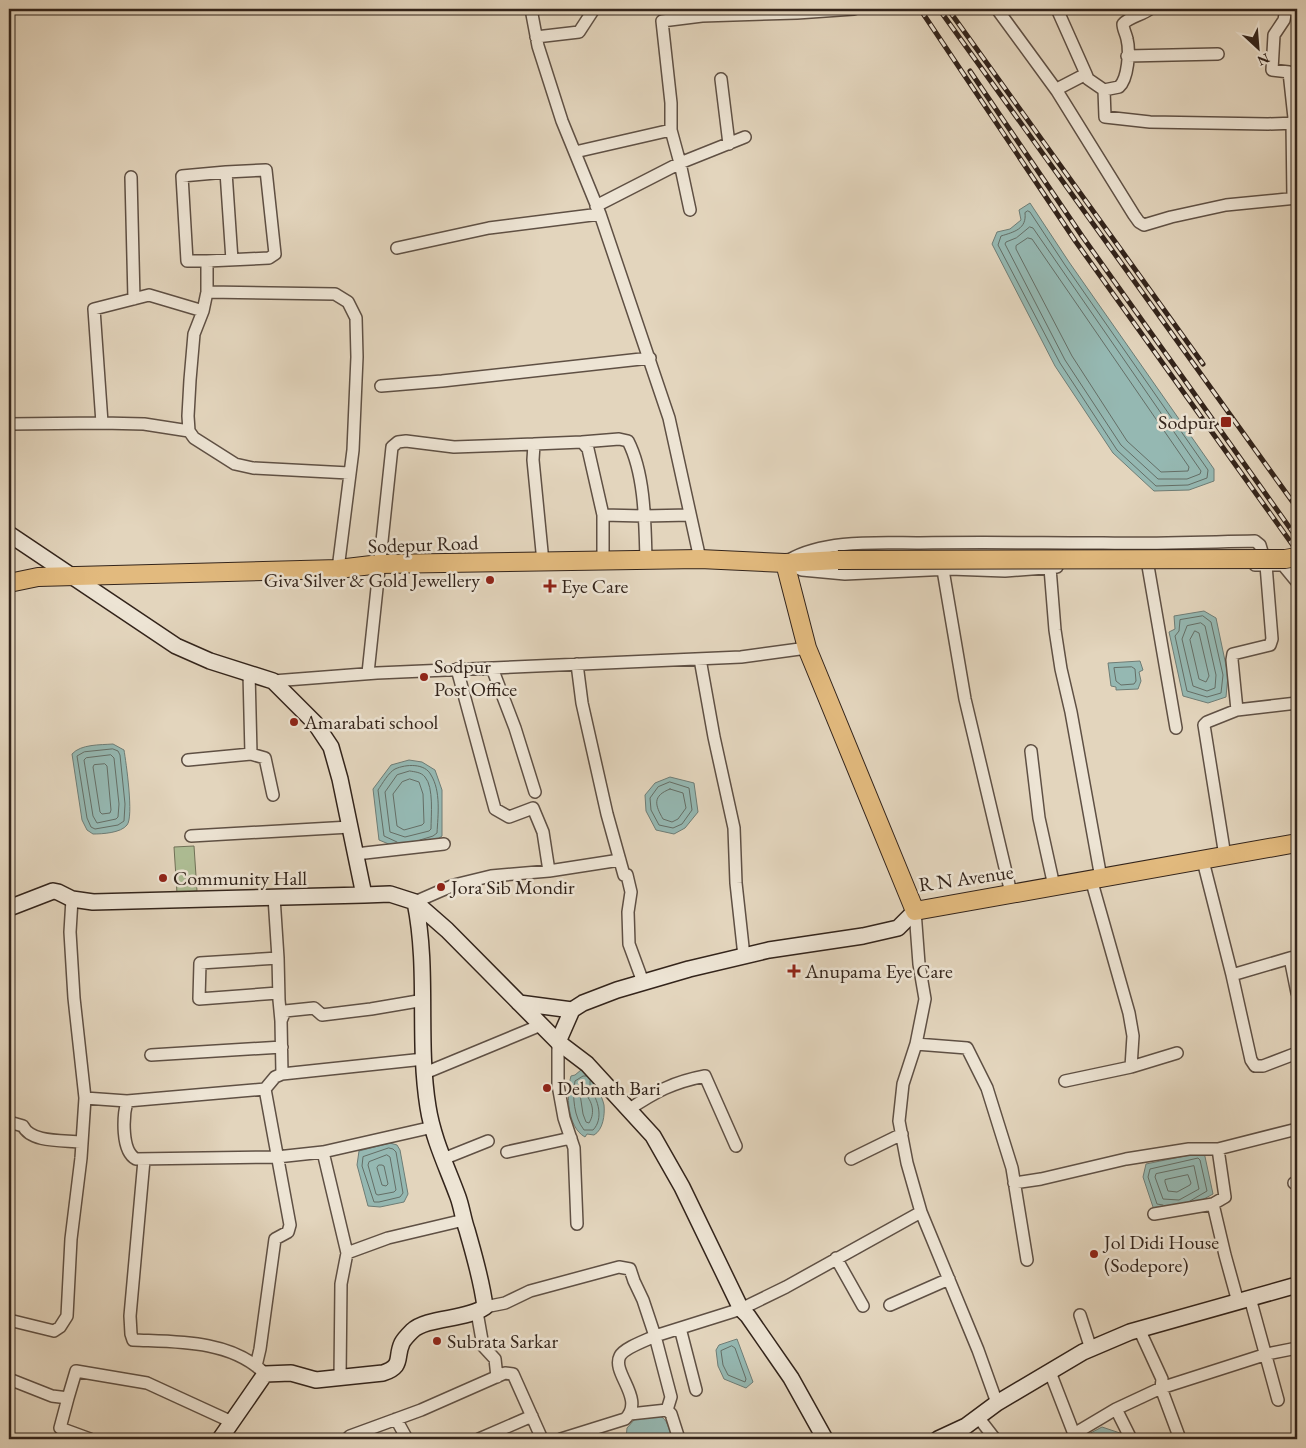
<svg xmlns="http://www.w3.org/2000/svg" width="1306" height="1448" viewBox="0 0 1306 1448" font-family="'EB Garamond',serif">
<style>
.green{fill:#aebe95;stroke:#707158}
.water{fill:#95b8b2;stroke:#6e7d76}
.lines{fill:none;stroke-linecap:round;stroke-linejoin:round}
.shore{stroke:#646e66;stroke-width:1}
.street-casing{stroke:#5f5044;stroke-width:14}
.secondary-casing{stroke:#33241b;stroke-width:18}
.primary-casing{stroke:#33241b;stroke-width:20}
.street{stroke:#ede4d4;stroke-width:11}
.secondary{stroke:#ede4d4;stroke-width:15}
.primary{stroke:#e2ba7e;stroke-width:18}
.rail-casing{stroke:#33241b;stroke-width:5}
.rail{stroke:#ede4d4;stroke-width:3;stroke-dasharray:9;stroke-linecap:butt}
.primary-bridge-casing{stroke:#33241b;stroke-width:20;stroke-linecap:butt}
.primary-bridge{stroke:#e2ba7e;stroke-width:18}
.poi-dot{fill:#8f2418;stroke:#ede4d4;stroke-width:2}
.labels{text-anchor:middle;dominant-baseline:central;stroke-width:5;stroke-linejoin:round;paint-order:stroke}
.poi-label{font-size:20px;fill:#33241b;stroke:#ede4d4;text-anchor:start}
.street-label{font-size:20px;fill:#33241b;stroke:#ede4d4}
</style>
<rect width="100%" height="100%" fill="#e3d5bd"/>
<filter id="stains"><feTurbulence type="fractalNoise" baseFrequency=".004" numOctaves="4"/><feColorMatrix values="0 0 0 0 .2 0 0 0 0 .09 0 0 0 0 .02 0 0 0 .5 -.17"/></filter>
<radialGradient id="worn" r=".72"><stop offset=".6" stop-color="#630" stop-opacity="0"/><stop offset="1" stop-color="#630" stop-opacity=".3"/></radialGradient>
<!-- green -->
<path class="green" d="M194 846 197 891 177 893 174 847Z"/>
<!-- water -->
<path class="water" d="M1030 203 1069 262 1214 469V481L1189 490 1154 491 1113 453 1055 366 992 244 997 232 1010 229 1021 220 1019 210Z
M1204 611 1216 618 1228 675 1226 697 1208 703 1183 696 1169 632 1175 629 1174 616Z
M1140 661 1143 670 1139 672 1141 681 1138 689 1116 690V687L1111 686 1108 663Z
M113 744 124 750C126 762 134 817 127 825 121 833 102 834 93 834L87 830 82 820 72 754C81 744 100 745 113 744Z
M409 760 422 762 435 770 442 790V836L435 841 396 847 379 840 373 789 391 765Z
M670 777 694 783 698 812 685 828 674 834 656 830 646 811 645 795 655 783Z
M581 1070 587 1071 595 1084 594 1088 598 1089C600 1094 603 1100 604 1105 605 1115 603 1130 594 1135L587 1134 585 1137C567 1127 566 1094 571 1076L575 1075Z
M390 1143 397 1145 400 1150 408 1194 404 1202 380 1207 368 1206 357 1165 359 1151Z
M1204 1152 1213 1194 1182 1211 1154 1210 1143 1177 1146 1164Z
M737 1339 753 1382 746 1388 724 1379 718 1366 716 1350 719 1345Z
M646 1414C668 1415 665 1420 673 1439H626L627 1428 634 1420Z
M1102 1427 1120 1433 1122 1439H1079Z"/>
<g class="lines">
<!-- shore -->
<path class="shore" d="M1028 211 1030 212 1065 265 1208 470 1207 478 1188 485 1156 486 1117 450 1060 363 998 245 1001 236C1014 232 1027 229 1025 213Z
M1030 227 1033 228 1201 471 1200 474 1187 479H1158L1121 445 1065 360 1005 244 1006 242 1016 238Z
M1028 238 1032 239 1189 467 1188 471 1161 472 1127 441 1072 356 1016 249V246Z
M1203 616 1211 622 1223 675 1221 693 1207 697 1187 691 1175 636 1179 631 1180 620Z
M1201 623 1205 626 1216 675 1215 688 1207 691 1193 686 1182 639 1187 626Z
M1195 631 1199 633 1209 676 1206 682 1199 679 1190 640Z
M1132 667 1135 669 1136 681 1134 684 1121 685 1116 681 1114 668Z
M113 749 118 751 120 755 125 804 124 821 118 825 95 829 91 827 87 818 77 756 84 752Z
M111 755 114 758 119 804 118 817 116 819 97 823 93 816 84 760 86 758Z
M105 764 107 766 111 810 110 813 102 814 100 812 93 767 94 765Z
M410 771C415 772 421 772 425 777 434 787 431 816 431 829L429 831 405 837 390 832 385 792 397 775Z
M410 779 419 782 423 794 424 823 422 825 404 830 397 826 393 794 402 782Z
M670 782 689 788 692 810 682 824 673 828 659 825 651 810 650 798 658 787Z
M670 789 683 793 686 808 678 819 672 822 663 819C655 805 652 796 670 789Z
M397 842 384 836 378 790C382 784 389 772 395 769 406 764 425 763 431 775 441 791 438 815 437 833L433 836 420 840
M586 1076H583L575 1081C572 1097 574 1117 584 1130H593C604 1119 598 1099 590 1089V1081
M582 1091C592 1099 596 1112 589 1123L586 1122 583 1114 580 1094Z
M389 1148 393 1149 396 1152 403 1193 400 1197 379 1202H374L362 1166 363 1157Z
M387 1155 390 1157 396 1190 394 1192 378 1195 376 1194 368 1165 369 1162Z
M379 1165H382L384 1166 388 1184 386 1186 382 1185 377 1168Z
M1194 1166 1199 1189 1179 1200 1163 1199 1155 1177 1156 1174Z
M1188 1175 1191 1183 1190 1185 1177 1192 1168 1191 1165 1182V1180Z
M1163 1205 1157 1204 1148 1177 1150 1169 1198 1158 1200 1160 1207 1191 1190 1201
M732 1346 735 1348 746 1379 745 1382 728 1375 723 1365 721 1351Z"/>
<!-- street casing -->
<g class="street-casing">
<path id="street" d="M531 9 538 46 562 121 600 214 669 418 700 559
M695 9 702 16 797 13 854 9
M997 9 1057 91 1134 215 1139 222 1144 225 1171 217 1226 205 1297 198
M1057 9 1086 74 1059 88 1057 91
M1286 9 1284 20 1274 35 1272 70 1289 72 1294 118 1292 123 1293 198
M536 37 579 32 594 9
M1127 56 1218 54
M1086 74 1088 79 1104 90 1105 117 1150 122 1268 124 1297 123
M721 79 729 144
M1104 90 1119 87C1128 79 1130 51 1127 39 1126 34 1123 29 1123 24 1129 17 1142 15 1150 9
M575 152 671 130
M131 177 134 299
M596 206 680 163 745 137
M690 210 680 163 671 130V103L662 21 702 16
M397 248 489 228 600 214
M207 261 269 258 275 254 266 170 226 172
M207 292V261H187L182 176 226 172 232 260
M381 386 442 381 650 358
M102 423 94 309 149 295 203 311
M9 424 102 423 144 424 189 431
M582 442 619 439 628 441C645 474 645 523 646 560
M603 515 644 516 690 515
M789 560C825 539 879 543 920 543 981 542 1042 543 1103 543 1154 544 1204 542 1255 541L1260 545 1266 565H1283L1297 582
M543 562 533 460 534 444 582 442 588 449 603 515V561
M794 566 802 570 845 574 950 569 1005 571 1057 567
M1148 566 1176 728
M1050 568 1055 630 1061 669 1071 712 1101 878
M338 569 353 450 357 357 356 318 348 302 335 294 207 292 203 311 194 334 190 380 188 416 189 431 194 438 235 464 253 468 349 473
M943 570 965 699 1011 893
M700 659 714 737 734 828 736 883 744 956
M577 664 582 703 607 814 624 875H627L631 892 628 912 629 944 643 982
M492 668 515 728 535 792
M457 669 495 809 509 817 533 808 543 832 549 871
M249 673 251 754 265 758 273 795
M368 673 392 447 398 442 406 441 454 447 534 444
M273 681 377 673 741 657 807 648
M1237 710 1232 660 1233 654 1270 645 1272 639 1266 565H1255
M1031 751 1039 818 1054 886
M188 760 251 754
M191 836 350 827
M356 854 444 844
M1225 856 1204 725 1207 722 1237 710 1297 703
M1203 861 1232 975
M1091 879 1129 1013 1133 1036 1131 1067
M415 902 454 885 491 876 549 871 620 860
M915 911 919 964 925 999 916 1044 903 1084 899 1121 907 1163 921 1212 978 1350 997 1403
M1296 957 1290 958 1297 993
M278 958 200 963 199 999 278 993
M1290 958 1232 975 1251 1060 1255 1066H1263L1297 1053
M281 1021 285 1011 314 1008 322 1015 371 1009 424 1000
M558 1042V1085L564 1118 574 1148 577 1224
M916 1044 967 1048 987 1088 1012 1168 1027 1260
M151 1055 282 1047
M425 1073 541 1025
M282 1074 424 1059
M1065 1081 1131 1067 1177 1053
M85 1098 127 1101C123 1116 121 1151 136 1159L277 1157 323 1152 433 1127
M127 1101 265 1089
M628 1110C655 1092 673 1082 705 1076L736 1146
M9 1122 23 1126C31 1143 64 1140 81 1142
M1218 1149 1225 1197 1213 1204 1225 1255 1238 1302
M323 1152 347 1253
M507 1152 571 1138
M443 1159 488 1141
M851 1159 902 1134
M144 1160 130 1316 131 1334 133 1340C177 1342 227 1340 261 1370
M1014 1183 1041 1179 1126 1159 1189 1149H1218L1297 1129
M1294 1183H1297
M1154 1214 1213 1204
M836 1258 863 1306
M1250 1298 1278 1400
M890 1305 949 1279
M485 1307 505 1303 530 1291 619 1267 630 1269 634 1281 643 1300 655 1336 741 1309 786 1287 921 1212
M477 1312 483 1346 495 1359 497 1377
M1080 1315 1091 1349
M9 1320 54 1331 60 1327 67 1316 71 1239 81 1158 85 1098 74 998 70 932 72 899
M680 1328 696 1390
M1139 1329 1162 1379 1161 1388 1180 1439
M256 1366 260 1349 275 1239 288 1232 290 1225 265 1089 275 1077 282 1074 281 1021 279 1000 278 958 274 897
M1050 1372 1074 1434 1073 1439
M340 1378 341 1284 347 1253 388 1238 464 1220
M9 1379 52 1396 68 1398 60 1428 90 1439
M68 1398 76 1371 147 1383 232 1422
M1116 1409 1131 1439
M630 1414 667 1410 671 1414 679 1439
M978 1417 995 1439
M396 1419 407 1439
M1074 1434 1116 1409 1161 1388 1267 1354 1297 1348
M347 1439 350 1436 421 1410 505 1373 513 1374 542 1439
M479 1439 532 1416
M561 1439 625 1419C646 1399 611 1373 620 1356 624 1348 647 1340 655 1336L671 1397 667 1410"/>
</g>
<!-- secondary casing -->
<g class="secondary-casing">
<path id="secondary" d="M9 534 176 646 210 661 273 681 315 723 331 747 340 779 364 895 390 894 415 902 447 930 558 1042 587 1064 653 1136 682 1187 741 1309 748 1316 791 1378 825 1439
M9 908 53 891 58 892 72 899 93 902 364 895
M519 1003 572 1010
M558 1042 572 1010 583 1003 617 990 689 969 769 950 863 936 898 928 915 911
M220 1439 265 1374 291 1373 316 1380 383 1373C404 1366 395 1358 402 1343 404 1339 409 1334 412 1331 427 1317 466 1320 485 1307 482 1281 474 1255 467 1230 463 1219 462 1208 458 1197 447 1167 433 1139 428 1107 417 1039 429 970 415 902
M938 1439 966 1426 997 1403 1083 1352 1130 1332 1297 1285"/>
</g>
<!-- primary casing -->
<g class="primary-casing">
<path id="primary" d="M785 563 807 648 915 911 1297 843
M9 583 38 577 338 569 380 564 700 559 785 563 838 560"/>
</g>
<!-- street -->
<use href="#street" class="street"/>
<!-- secondary -->
<use href="#secondary" class="secondary"/>
<!-- primary -->
<use href="#primary" class="primary"/>
<!-- rail casing -->
<g class="rail-casing">
<path id="rail" d="M920 9 1076 242 1297 551
M939 9 1297 508
M948 9 1203 364
M970 71 1082 236 1297 538"/>
</g>
<!-- rail -->
<use href="#rail" class="rail"/>
<!-- primary-bridge casing -->
<g class="primary-bridge-casing">
<path id="primary-bridge" d="M838 560 1285 559 1297 557"/>
</g>
<!-- primary-bridge -->
<use href="#primary-bridge" class="primary-bridge"/>
</g>
<!-- markers -->
<g class="poi-dot">
<rect x="1220" y="416" width="12" height="12" rx="2.5"/>
<circle cx="490" cy="580" r="5"/>
<path d="M547.5 578.5h5v5h5v5h-5v5h-5v-5h-5v-5h5z"/>
<circle cx="424" cy="677" r="5"/>
<circle cx="294" cy="722" r="5"/>
<circle cx="163" cy="878" r="5"/>
<circle cx="441" cy="887" r="5"/>
<path d="M791.5 963.5h5v5h5v5h-5v5h-5v-5h-5v-5h5z"/>
<circle cx="547" cy="1088" r="5"/>
<circle cx="1094" cy="1254" r="5"/>
<circle cx="437" cy="1341" r="5"/>
</g>
<g class="labels">
<!-- poi labels -->
<g class="poi-label">
<text x="1215" y="422" text-anchor="end">Sodpur</text>
<text x="480" y="580" text-anchor="end">Giva Silver &amp; Gold Jewellery</text>
<text x="561" y="586">Eye Care</text>
<text x="434" y="666">Sodpur<tspan x="434" dy="23">Post Office</tspan></text>
<text x="304" y="722">Amarabati school</text>
<text x="173" y="878">Community Hall</text>
<text x="451" y="887">Jora Sib Mondir</text>
<text x="805" y="971">Anupama Eye Care</text>
<text x="557" y="1088">Debnath Bari</text>
<text x="1104" y="1242">Jol Didi House<tspan x="1104" dy="23">(Sodepore)</tspan></text>
<text x="447" y="1341">Subrata Sarkar</text>
</g>
<!-- street labels -->
<g class="street-label">
<text transform="translate(423 544) rotate(-2)">Sodepur Road</text>
<text transform="translate(966 878) rotate(-8)">R N Avenue</text>
</g>
</g>
<!-- margin -->
<rect width="1306" height="1448" fill="none" stroke="#e3d5bd" stroke-width="30"/>
<rect x="10" y="10" width="1286" height="1428" fill="none" stroke="#33241b" stroke-width="2.5"/>
<rect x="15" y="15" width="1276" height="1418" fill="none" stroke="#33241b"/>
<!-- north arrow -->
<g transform="translate(1258 48) rotate(154)" stroke="#ede4d4" stroke-width="4" paint-order="stroke">
<path d="M0-4L9 19L0 12L-9 19Z" fill="#33241b"/>
<text y="-8" font-size="14" font-weight="bold" text-anchor="middle" fill="#33241b">N</text>
</g>
<rect width="100%" height="100%" filter="url(#stains)"/>
<rect width="100%" height="100%" fill="url(#worn)"/>
</svg>
